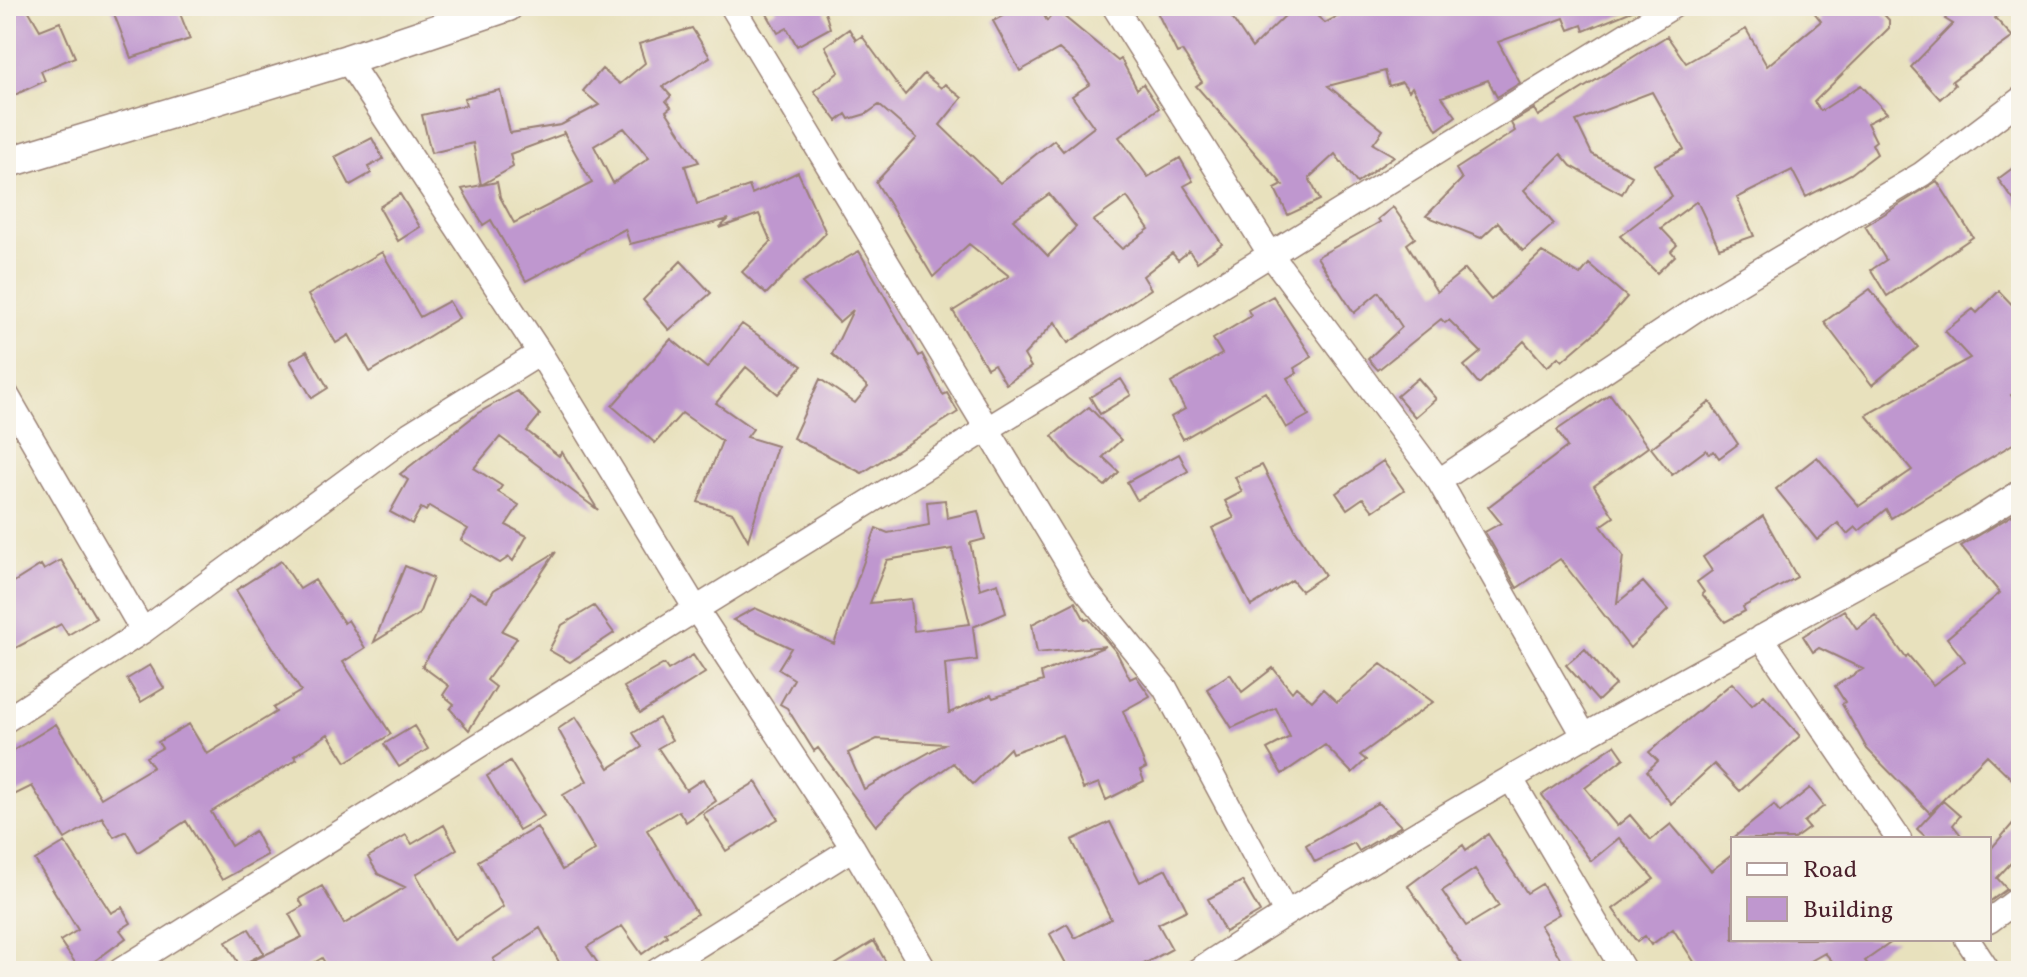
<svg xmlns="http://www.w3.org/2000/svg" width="2027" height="977" viewBox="0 0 2027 977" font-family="Vollkorn,serif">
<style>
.building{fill:#bf97cf;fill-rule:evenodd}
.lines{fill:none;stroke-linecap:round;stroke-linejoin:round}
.minor-casing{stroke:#998074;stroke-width:27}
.tertiary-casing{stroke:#998074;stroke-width:33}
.minor{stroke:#fff;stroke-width:24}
.tertiary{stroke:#fff;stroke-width:30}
</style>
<rect width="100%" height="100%" fill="#f7f3e8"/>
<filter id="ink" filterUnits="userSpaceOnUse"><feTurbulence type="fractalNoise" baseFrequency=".0125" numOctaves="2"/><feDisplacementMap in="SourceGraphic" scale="16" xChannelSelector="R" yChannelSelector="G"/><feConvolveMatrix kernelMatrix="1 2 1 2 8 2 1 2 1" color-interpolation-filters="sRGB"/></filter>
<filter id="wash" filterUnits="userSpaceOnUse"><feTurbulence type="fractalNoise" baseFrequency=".006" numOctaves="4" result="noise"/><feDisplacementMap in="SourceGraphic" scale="32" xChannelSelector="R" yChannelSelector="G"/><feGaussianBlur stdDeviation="1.8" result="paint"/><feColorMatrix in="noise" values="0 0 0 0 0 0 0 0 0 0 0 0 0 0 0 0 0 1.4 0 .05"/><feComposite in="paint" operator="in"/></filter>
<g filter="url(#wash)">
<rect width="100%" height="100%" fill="#e8e1bd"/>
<g id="blocks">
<!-- building -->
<path class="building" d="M6 6H26L40 30 60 22 75 57 41 71 45 81 6 99Z
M111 6H177L190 39 131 58Z
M775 6H823L830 28 797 46 787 28 778 33 767 14 777 10Z
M1021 6H1039L1047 21 1056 10 1118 61 1121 59 1137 89 1143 84 1159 108 1119 137 1148 177 1180 158 1193 181 1184 186 1222 244 1197 262 1189 251 1178 260 1172 253 1143 276 1151 289 1068 343 1055 322 1024 355 1031 367 1006 384 994 364 987 368 953 311 1009 276 969 244 933 277 876 182 917 138 879 105 866 114 849 119 846 114 837 121 814 91 839 72 825 46 849 29 856 40 862 36 905 95 924 74 941 88 945 84 962 98 940 125 1000 183 1054 140 1063 151 1094 127 1072 96 1090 84 1076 64 1059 49 1020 71 993 21ZM1049 194 1076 227 1048 256 1013 220ZM1127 197 1149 229 1122 249 1093 221Z
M1154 6H1224L1252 48 1295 6H1306L1325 23 1357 6H1644L1584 31 1582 25 1569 30 1564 18 1498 42 1520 83 1497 97 1488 80 1442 97 1456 116 1437 130 1412 87 1409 91 1402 82 1389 86 1385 71 1328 86 1383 130 1373 144 1394 156 1357 183 1335 154 1309 178 1320 200 1288 215 1275 189 1283 185 1196 86 1202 82 1182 51 1177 53Z
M1809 6H1876L1889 20V28L1814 102 1821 111 1861 85 1887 113 1867 123 1876 141 1872 144 1877 154 1851 174 1806 197 1792 170 1737 198 1754 236 1719 248 1697 201 1661 228 1677 245 1671 251 1675 256 1657 273 1620 236 1672 196 1654 165 1684 149 1652 92 1576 121 1592 154 1632 176 1622 194 1571 166 1561 154 1524 190 1554 224 1523 251 1498 222 1481 238 1426 216 1462 179 1456 169 1515 131 1511 123 1534 109 1538 116 1667 36 1686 63 1746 29 1767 66 1821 21Z
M1954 6H2009L1995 18 2013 37 1952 81 1955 85 1940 99 1911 67 1953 24 1945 19Z
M692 28 710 57 663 87 671 96 666 101 671 107 666 111 699 162 685 166 697 204 749 186 752 194 798 172 826 233 766 294 742 272 771 242 759 214 719 228 729 219 630 244 625 229 526 281 491 220 483 225 462 189 497 182 500 197 514 223 592 183 563 131 564 134 510 154 513 167 481 185 473 143 431 153 422 115 466 105 464 98 500 90 510 133 561 125 599 105 583 91 602 69 620 84 645 63 639 44ZM624 128 649 158 613 183 594 146Z
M372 138 383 159 368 167 371 173 350 185 335 157Z
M2021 162V210L1998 179Z
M1937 181 1973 237 1887 296 1871 270 1886 260 1865 226Z
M400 194 420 227 398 241 379 207Z
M1393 207 1415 238 1407 244 1437 292 1465 269 1491 300 1542 252 1580 275 1589 264 1627 297 1598 330 1562 361 1558 357 1547 367 1524 341 1479 384 1464 366 1481 352 1449 320 1445 323 1441 319 1378 370 1368 359 1402 327 1379 292 1354 313 1317 257 1380 222 1378 219Z
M859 251 919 356 922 354 943 395 947 393 958 412 862 473 793 438 820 379 855 403 868 387 832 354 853 310 839 322 802 283Z
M382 252 420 317 449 301 459 318 370 372 349 335 336 343 308 295Z
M681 261 711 293 669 330 643 300Z
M1870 289 1918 347 1872 385 1824 322Z
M1999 291 2021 314V389L2011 395 2021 410V439L1891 518 1886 509 1859 531 1855 527 1847 534 1838 523 1817 540 1776 489 1817 457 1859 506 1912 470 1866 415 1970 358 1945 331 1973 309 1977 313Z
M1273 296 1312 357 1294 368 1297 373 1287 378 1309 415 1286 428 1265 392 1183 439 1171 417 1185 409 1171 383 1222 354 1213 339 1251 316 1248 310Z
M742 324 802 366 778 394 746 367 716 403 753 429 747 437 777 446 748 540 733 513 698 502 722 441 682 413 655 443 612 406 671 339 707 368Z
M307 351 328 388 312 398 290 361Z
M1418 378 1436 399 1415 417 1397 396Z
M1121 379 1131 395 1100 414 1090 397Z
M517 391 540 415 527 431 559 456 562 452 598 510 500 437 474 468 502 486 498 492 519 505 506 525 527 536 513 561 509 557 500 563 461 540 468 529 429 506 426 511 421 508 412 524 390 512 408 480 400 474 478 413Z
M1610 394 1648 447 1594 486 1614 517 1601 526 1623 556 1617 603 1643 582 1668 610 1630 648 1560 559 1517 588 1485 532 1501 523 1488 507 1567 447 1557 430Z
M1710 402 1738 444 1719 458 1714 451 1709 454 1706 450 1672 475 1651 448Z
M1089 407 1121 440 1103 457 1119 472 1105 486 1071 459 1052 436Z
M1179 454 1188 471 1137 500 1127 482Z
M1383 461 1404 490 1373 511 1363 498 1347 509 1336 493Z
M1262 465 1296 531 1325 575 1301 591 1292 580 1251 606 1212 528 1234 518 1225 501 1242 492 1235 477Z
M945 500 947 518 978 511 985 539 970 543 980 589 998 583 1006 613 973 627 977 660 945 664 949 713 991 695 993 698 1043 681 1041 673 1106 646 1037 653 1032 624 1075 602 1085 620 1089 619 1117 653 1130 679 1136 676 1150 696 1123 711 1146 768 1140 771 1144 781 1106 800 1099 783 1083 789 1062 735 1012 753 1010 748 973 784 953 763 904 798 876 826 818 748 814 751 787 708 780 704 794 679 778 669 791 648 733 620 755 608 834 644 876 528 888 533 929 525 927 502ZM952 549 970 624 914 631 911 599 870 603 887 560ZM877 739 944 744 864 789 848 753Z
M2021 510V788L1987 755 1930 813 1867 749 1842 704 1845 702 1835 686 1863 669 1819 648 1813 652 1803 636 1844 610 1857 629 1875 615 1906 658 1908 655 1933 685 1965 661 1947 638 2000 593 1961 546Z
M1763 516 1797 577 1743 607 1745 611 1725 622 1702 594 1704 592 1697 582 1712 571 1703 557Z
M556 552 502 631 517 638 487 680 496 687 469 730 450 709 454 704 443 695 449 686 422 666 470 592 487 601 494 590Z
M61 560 96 618 68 635 61 624 6 653V587L41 565 44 570Z
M281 561 300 589 315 580 344 623 348 620 365 648 343 662 391 734 346 762 328 734 294 756 297 759 211 812 231 846 255 831 267 855 222 880 186 821 138 852 126 831 114 837 102 817 65 839 32 786 6 799V755L56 724 101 798 153 767 146 757 162 748 158 742 189 724 207 754 276 712 273 708 301 691 236 590Z
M405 566 433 578 419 614 374 642Z
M594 606 614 633 570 662 549 650 562 625Z
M1585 649 1615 685 1598 701 1566 665Z
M693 655 705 673 640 713 624 687 664 664 668 670Z
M1381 664 1433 702 1360 755 1366 760 1352 773 1325 745 1282 774 1267 749 1290 737 1276 708 1232 728 1207 689 1230 674 1242 692 1273 668 1292 692 1296 687 1312 701 1323 689 1337 702Z
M150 665 164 688 141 702 127 679Z
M1732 683 1752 705 1764 695 1800 736 1740 791 1714 764 1671 804 1647 771 1658 761 1649 752Z
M576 717 609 768 642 747 633 733 659 718 672 740 658 748 686 790 703 779 716 801 686 822 679 811 647 830 697 914 665 933 667 936 642 954 622 926 587 947 603 971H564L540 928 493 959 501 971H330L322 958 300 971H231L302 937 289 914 303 906 299 899 322 886 344 924 405 887 378 874 368 857 406 835 412 844 444 825 457 849 416 874 454 940 503 907 478 861 537 827 562 870 595 850 563 795 587 781 558 729Z
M414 726 428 749 399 767 384 744Z
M1615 745 1624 758 1585 788 1617 826 1630 815 1651 840 1671 824 1711 871 1733 854V939H1896L1865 961 1874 971H1841L1825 953 1793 971H1700L1673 929 1651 945 1645 936 1637 942 1613 909 1654 879 1619 838 1591 861 1542 795Z
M510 761 544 816 519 830 487 776Z
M756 782 778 819 726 851 703 814Z
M1810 788 1824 806 1804 822 1809 828 1794 839H1732L1774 805 1780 812Z
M1943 801 1960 816 1953 825 1964 839H1928L1917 829Z
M1378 803 1401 826 1359 851 1354 843 1315 862 1306 845Z
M2021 814V852L1997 878 2007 889 1989 902V851Z
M1110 822 1140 882 1166 869 1187 910 1158 924 1172 949 1131 971H1070L1050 934 1067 924 1075 938 1111 919 1072 840Z
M1488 834 1527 893 1542 884 1559 914 1540 925 1568 971H1467L1408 886 1463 845 1466 850ZM1475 869 1499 906 1466 926 1442 891Z
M65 842 111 913 122 907 131 923 120 930 126 938 81 971 60 941 78 930 35 860Z
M1242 881 1260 912 1225 932 1208 899Z
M249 929 264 953 240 966 226 942Z
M874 941 891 971H825Z"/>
</g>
</g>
<g filter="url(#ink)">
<use href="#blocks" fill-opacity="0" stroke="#998074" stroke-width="2"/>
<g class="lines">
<!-- minor casing -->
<g class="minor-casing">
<path id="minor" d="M732 6 1082 586 1165 688 1286 913
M1114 6 1271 255 1439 481 1585 737
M347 60 540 353 696 609 853 848 925 971
M6 394 143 631
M1439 481 1705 303 1922 174 2021 99
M1761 637 1899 839
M6 720 143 631 410 434 540 353
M1511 779 1624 971
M1989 921 2021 897
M1967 939 1988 971
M120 971 696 609 1673 6
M657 971 853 848
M1197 971C1448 806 1713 663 1977 520L2021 492"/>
</g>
<!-- tertiary casing -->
<g class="tertiary-casing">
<path id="tertiary" d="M6 163 347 60 508 6"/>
</g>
<!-- minor -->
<use href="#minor" class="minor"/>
<!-- tertiary -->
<use href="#tertiary" class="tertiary"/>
</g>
</g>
<!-- margin -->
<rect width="2027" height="977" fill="none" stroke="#f7f3e8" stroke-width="32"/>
<!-- legend -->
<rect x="1731" y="837" width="260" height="104" fill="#f7f3e8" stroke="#b29e9c" stroke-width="2"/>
<rect x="1747" y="863" width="40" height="12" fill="#ffffff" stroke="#b29e9c" stroke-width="2"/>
<text x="1803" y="877" font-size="24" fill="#4a1f2b">Road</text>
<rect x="1747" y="897" width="40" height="24" fill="#bf97cf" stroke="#b29e9c" stroke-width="2"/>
<text x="1803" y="917" font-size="24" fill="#4a1f2b">Building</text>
</svg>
